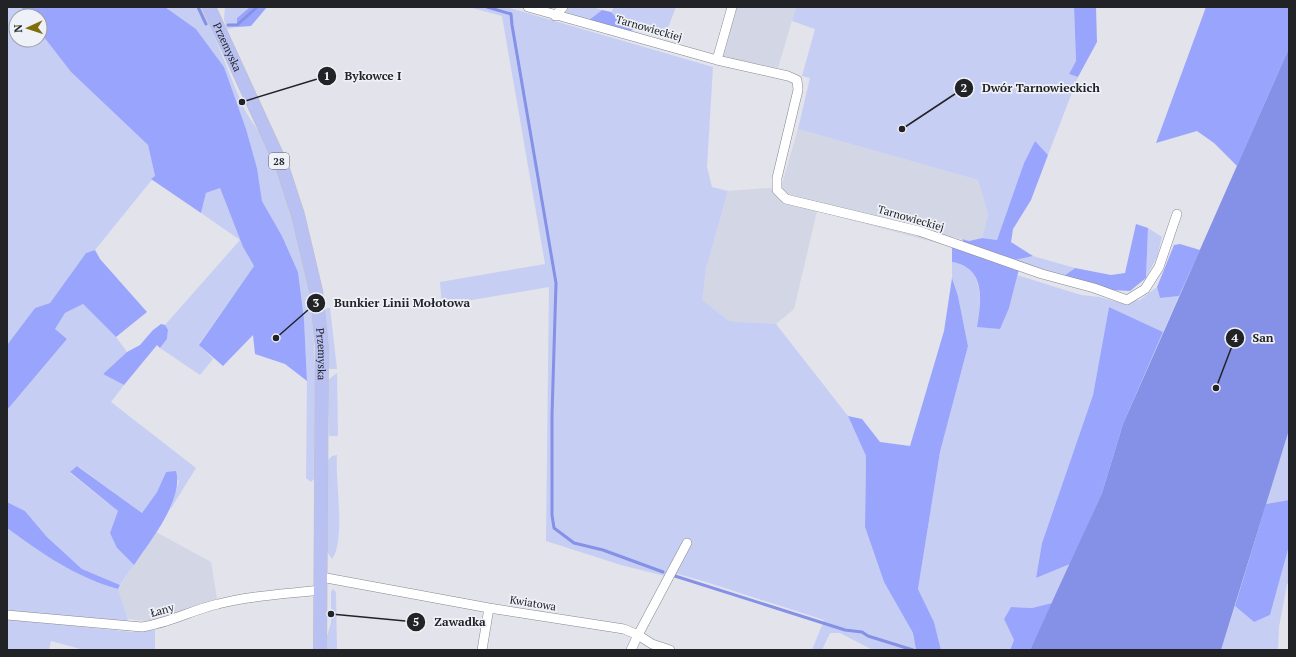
<svg xmlns="http://www.w3.org/2000/svg" width="1296" height="657" viewBox="0 0 1296 657" font-family="'PT Serif',serif">
<style>
.built{fill:#d3d6e5}
.green{fill:#c7cef4}
.forest{fill:#99a5fd}
.water{fill:#8590e7}
.lines{fill:none;stroke-linecap:round;stroke-linejoin:round}
.stream{stroke:#8590e7;stroke-width:3}
.street-casing{stroke:#86888f;stroke-width:10}
.primary-casing{stroke:#c1c1c2;stroke-width:14}
.street{stroke:#fff;stroke-width:9}
.primary{stroke:#b9c0f2;stroke-width:13}
.labels{text-anchor:middle;dominant-baseline:central;stroke-width:3.5;stroke-linejoin:round;paint-order:stroke}
.shield{fill:#eff1f8;stroke:#606165;stroke-width:1}
.shield-label{font-size:10px;font-weight:bold;fill:#222326}
.street-label{font-size:11px;fill:#222326;stroke:#eff1f8}
.leader{fill:none;stroke:#222326;stroke-width:1.5}
.callout-dot{fill:#222326;stroke:#eff1f8;stroke-width:1.5}
.mark-label{font-size:12px;text-anchor:middle;font-weight:bold;fill:#fff}
.callout-label{font-size:12px;text-anchor:middle;font-weight:bold;fill:#222326;stroke:#eff1f8;stroke-width:3.5;stroke-linejoin:round;paint-order:stroke}
</style>
<rect width="100%" height="100%" fill="#e2e3eb"/>
<!-- built -->
<path class="built" d="M737 7H796L778 68 723 57Z
M798 129 978 180 988 214 982 238 969 241 953 237 952 247 817 211 794 309 776 324 729 321 701 300 706 269 728 191 781 187Z
M156 532 211 562 217 599 158 622 128 619 118 589Z"/>
<!-- green -->
<path class="green" d="M7 7H21L28 16H16V40H40V32L71 72 148 145 155 176 95 250 86 253 50 303 35 308 7 345Z
M165 7H202C217 40 229 75 244 108 248 117 255 125 260 134 275 166 290 200 299 235 318 315 316 396 316 477L311 482 306 478 307 381 304 319 298 272 282 236 262 201 257 168 246 130 224 67 196 29Z
M225 7H250L237 18V27L227 29 224 20Z
M469 7H506L713 67 707 167 712 187 728 191 706 269 702 300 729 321 776 324 848 416 866 456 865 527 884 582 913 633 916 650H873L840 633H830L822 650H812L824 620 706 582 678 574 665 576 621 565 546 541 549 287 442 305 440 282 545 264 502 16Z
M569 7H592L602 10 589 20 565 14Z
M614 7H676L666 33 617 18 611 12Z
M796 7H1074L1076 61 1069 74 1078 77 1048 155 1035 141 1024 163 997 240 982 238 988 214 978 180 798 129 810 78 802 76 815 29 792 21Z
M220 188 243 247 254 266 199 344 213 359 200 375 160 348 167 339 168 331 165 325 240 240 201 213 206 193Z
M1148 228 1162 237 1157 257 1146 278Z
M1033 256 1075 268 1064 276 1015 260Z
M952 262C986 268 981 301 977 327L1009 308 1017 275 1081 295 1099 297 1121 303 1140 300 1157 287 1160 298 1179 296 1163 332 1109 307 1093 395 1042 543 1036 578 1070 564 1052 603 1032 608 1011 607 1004 619 1014 640 1010 650H941L934 622 918 589 940 452 968 346 958 296 952 278Z
M83 304 116 337 127 352 103 374 124 385 111 402 196 468 170 510 179 481 166 472 157 492 142 513 78 466 70 473 118 511 117 548 134 565 120 585 82 569 47 537 25 511 7 502V410L67 339 54 329 65 313Z
M327 308H330L337 369H330L328 368 324 311Z
M337 373 338 436H330L329 435 328 385 329 379Z
M1289 430V500L1266 504Z
M337 455C335 480 346 540 332 559L327 552V461L332 456Z
M7 528C41 553 77 578 118 589L128 619 125 622 7 612Z
M1289 546V583L1287 584 1279 627 1278 650H1221L1235 606 1254 622 1270 615Z
M333 589 336 592 337 650H327V636L331 623V592Z
M7 619 133 632 155 630V650H84L51 641 49 650H7Z"/>
<!-- forest -->
<path class="forest" d="M21 7H165L196 29 224 67 246 129 257 168 262 201 282 236 298 272 304 319 307 381 285 364 255 354 253 335 223 366 199 345 254 266 243 247 220 188 206 193 201 213 151 179 155 176 148 145 71 72 40 32V16H28Z
M250 7H267L251 26 237 27V18Z
M1074 7H1096L1097 42 1078 77 1069 74 1076 61Z
M1206 7H1289V48L1237 166 1214 143 1197 131 1156 143Z
M602 10 611 12 617 18 642 26 630 31 589 20Z
M1035 141 1048 155 1031 200 1013 229 1011 242 1033 256 1015 260 965 244 962 239 969 241 982 238 997 240 1024 163Z
M1136 224 1148 228 1146 278 1130 291 1111 290 1064 276 1075 268 1111 275 1125 273Z
M1180 244 1200 250 1179 296 1160 298 1157 287 1174 245Z
M952 247 1019 269 1009 308 1000 329 977 327C981 302 987 268 952 262Z
M95 250 100 259 147 312 116 337 83 304 65 313 55 329 67 339 7 410V345L35 308 50 303 86 253Z
M952 278 958 296 968 346 940 452 918 589 934 622 941 650H916L913 633 884 582 865 527 866 456 848 416 862 419 880 442 910 446 944 331Z
M1109 307 1163 332 1123 424 1102 493 1070 564 1036 578 1042 543 1093 395Z
M161 324 165 325 168 330 167 339 160 348 157 345 124 385 103 374 127 352 140 345 153 330Z
M77 466 142 513 157 492 166 472 176 471C184 500 150 541 134 565L117 548 110 533 118 511 70 472Z
M1289 500V546L1270 615 1254 622 1235 606 1266 504Z
M7 502 25 511 47 537 82 569 120 585 118 589C77 578 41 553 7 528Z
M1052 603 1030 650H1010L1014 640 1004 619 1011 607 1032 608Z"/>
<!-- water -->
<path class="water" d="M1289 48V430L1221 650H1030L1102 493 1123 424Z"/>
<g class="lines">
<!-- stream -->
<path class="stream" d="M198 7 206 24
M487 7 511 14 512 25 556 283 552 415V515L554 528 574 543 603 550 663 572
M228 25H237L257 7
M675 576 845 630 862 632 868 636 913 650"/>
<!-- street casing -->
<g class="street-casing">
<path id="street" d="M528 7 717 60 788 76 797 80 798 90 777 178V190L786 199 919 231 1042 274 1094 288 1127 300 1145 289 1159 267 1177 214
M555 16 563 7
M717 60 732 7
M321 577 489 608 624 629 638 635 687 543
M7 615 142 627C169 623 192 610 218 604 252 595 287 594 321 590
M482 650 489 608
M631 650 638 635 652 644 670 650"/>
</g>
<!-- primary casing -->
<g class="primary-casing">
<g id="primary">
<path id="s1" d="M209 7 282 166 298 215 316 291 322 348 320 650"/>
</g>
</g>
<!-- street -->
<use href="#street" class="street"/>
<!-- primary -->
<use href="#primary" class="primary"/>
</g>
<g class="labels">
<!-- shield labels -->
<rect class="shield" x="269" y="153" width="20" height="16" rx="3"/>
<g class="shield-label">
<text x="279" y="161">28</text>
</g>
<!-- street labels -->
<g class="street-label">
<text transform="translate(649 28) rotate(16)">Tarnowieckiej</text>
<text stroke="none"><textPath href="#s1" startOffset="44">Przemyska</textPath></text>
<text transform="translate(911 218) rotate(16)">Tarnowieckiej</text>
<text stroke="none"><textPath href="#s1" startOffset="368">Przemyska</textPath></text>
<text transform="translate(533 603) rotate(9)">Kwiatowa</text>
<text transform="translate(162 610) rotate(-16)">Łany</text>
</g>
</g>
<!-- callouts -->
<path class="leader" d="M242 102L327 76M902 129L964 88M276 338L316 303M1216 388L1235 338M331 614L416 622"/>
<g class="callout-dot">
<circle cx="242" cy="102" r="4"/>
<circle cx="902" cy="129" r="4"/>
<circle cx="276" cy="338" r="4"/>
<circle cx="1216" cy="388" r="4"/>
<circle cx="331" cy="614" r="4"/>
<circle cx="327" cy="76" r="10"/>
<circle cx="964" cy="88" r="10"/>
<circle cx="316" cy="303" r="10"/>
<circle cx="1235" cy="338" r="10"/>
<circle cx="416" cy="622" r="10"/>
</g>
<g class="mark-label">
<text x="327" y="80">1</text>
<text x="964" y="92">2</text>
<text x="316" y="307">3</text>
<text x="1235" y="342">4</text>
<text x="416" y="626">5</text>
</g>
<g class="callout-label">
<text x="373" y="80">Bykowce I</text>
<text x="1041" y="92">Dwór Tarnowieckich</text>
<text x="402" y="307">Bunkier Linii Mołotowa</text>
<text x="1263" y="342">San</text>
<text x="460" y="626">Zawadka</text>
</g>
<!-- border -->
<rect width="1296" height="657" fill="none" stroke="#222326" stroke-width="16"/>
<!-- north arrow -->
<g transform="translate(28 28) rotate(267)"><circle r="19" fill="#eff1f8" stroke="#9d9fa4"/>
<path d="M0-3L7 15L0 10L-7 15Z" fill="#806e0b"/>
<text y="-6" font-size="11" font-weight="bold" text-anchor="middle" fill="#222326">N</text>
</g>
</svg>
